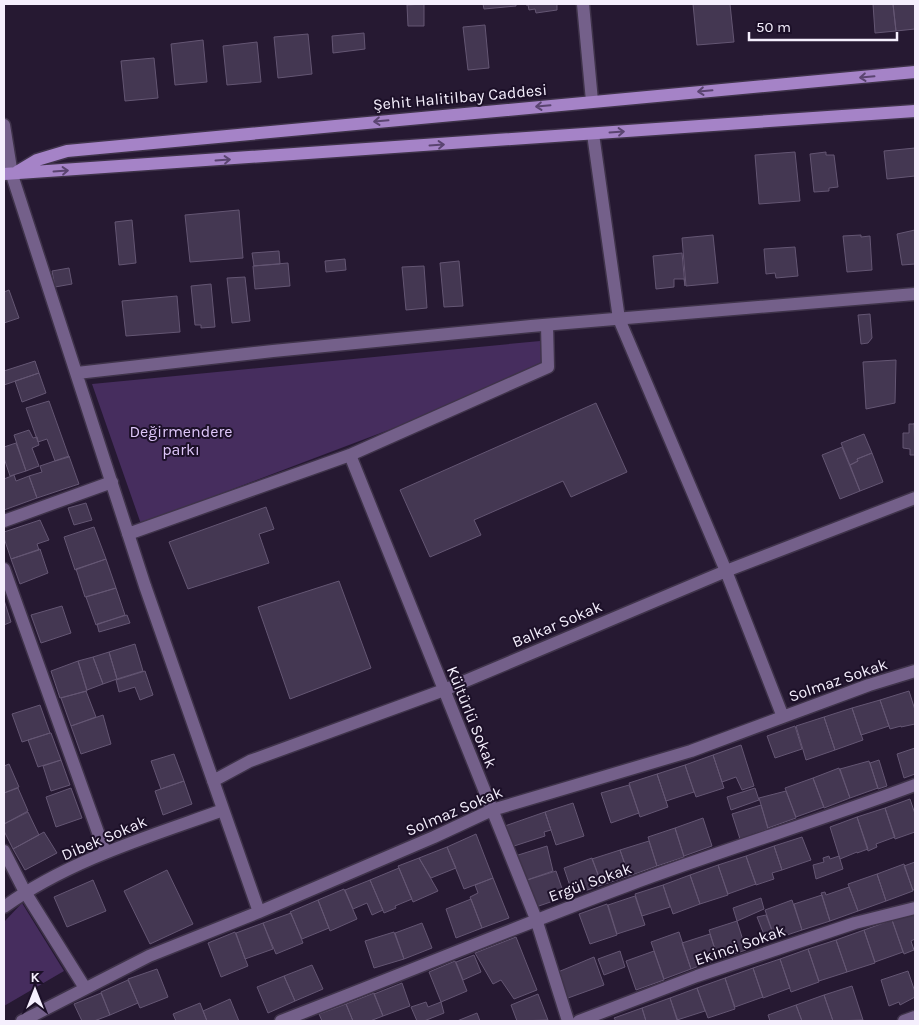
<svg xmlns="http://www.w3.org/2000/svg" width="919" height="1025" viewBox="0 0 919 1025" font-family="Karla,sans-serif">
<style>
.green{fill:#462d5e}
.building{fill:#443752;stroke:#645673}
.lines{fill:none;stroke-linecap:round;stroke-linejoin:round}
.street-casing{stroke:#3f334a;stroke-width:15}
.secondary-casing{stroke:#3f334a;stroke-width:15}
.street{stroke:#74608a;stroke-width:12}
.secondary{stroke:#a583c7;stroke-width:12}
.oneway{stroke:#5a4470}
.labels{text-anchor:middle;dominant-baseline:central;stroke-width:4;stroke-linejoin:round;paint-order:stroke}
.street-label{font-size:16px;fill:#f5effd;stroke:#1c1028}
.park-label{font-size:16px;fill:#dec6f9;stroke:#1c1028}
</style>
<rect width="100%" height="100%" fill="#261932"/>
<!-- green -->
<path class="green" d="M551 340 552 368 141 524 92 384Z
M22 903 64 971 4 1006V922Z"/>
<!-- building -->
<path class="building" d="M424 4V26H408L407 5Z
M483 4H516V6L484 9Z
M526 4H557V10L536 13 535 9 529 10 528 5H526Z
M693 4H730L734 42 697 45Z
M873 4H893L896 31 875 33Z
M893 4H915V29L896 31Z
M485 25 489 68 468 70 463 27Z
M364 33 365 49 333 53 332 36Z
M308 34 312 74 278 78 274 37Z
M203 40 207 82 175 85 171 44Z
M257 42 261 82 227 85 223 46Z
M154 58 158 98 125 101 121 61Z
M915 148V176L887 179 884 151Z
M795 152 800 201 759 204 755 155Z
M826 152V155H834L838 187 829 188V191L814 192 810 154Z
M239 210 243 258 190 262 185 215Z
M132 220 136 263 119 265 115 222Z
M915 230V264L902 265 897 234Z
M713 235 718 283 686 286 682 238Z
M861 235V237L870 236 872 270 847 272 843 236Z
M795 247 798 276 776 278 775 273 766 274 764 249Z
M279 251 280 264 254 266 252 253Z
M682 253 685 286 684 279H674V287L656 289 653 256Z
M345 259 346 270 326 272 325 261Z
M459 261 463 306 444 307 440 263Z
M288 263 290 286 255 289 253 266Z
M424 266 427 308 406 310 402 267Z
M69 268 72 284 55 287 52 271Z
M245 277 250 321 232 323 227 278Z
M211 284 215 327 201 328V325H195L191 286Z
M9 290 19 318 4 323V292Z
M177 296 180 332 126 336 122 301Z
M870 314 872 338 868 343 861 344 858 315Z
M896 360 895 403 866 409 863 362Z
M35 361 39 373 4 385V371Z
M39 373 46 393 22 402 15 381Z
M49 401 69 457 55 461 47 439 38 442 26 408Z
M596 403 627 472 571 497 563 481 474 520 481 535 430 557 400 490Z
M914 423 915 455H910V449L903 448V433H909V424H914Z
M29 430 33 438 37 437 39 445 32 448 39 466 26 471 14 435Z
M864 434 872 453 857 459 858 461 850 465 841 443Z
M16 443 26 471 10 476 4 458V447Z
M842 447 860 491 840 499 822 455Z
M872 453 883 482 860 491 850 465 858 461 857 459Z
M69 456 79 484 37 498 29 476 42 472 40 466Z
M14 475 16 481 29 476 37 498 4 510V479Z
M86 503 92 520 74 525 68 508Z
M266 507 274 529 259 534 269 563 188 589 169 542Z
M40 520 49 540 37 544 39 550 11 559 4 538V532Z
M94 527 106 559 75 570 64 537Z
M40 549 48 573 20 584 11 559Z
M106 559 116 588 85 597 76 569Z
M339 581 371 668 290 699 258 607Z
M116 588 125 615 96 625 86 597Z
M4 600 11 622 4 625Z
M62 606 71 633 41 643 31 615Z
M127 615 130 623 99 632 97 624Z
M135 644 143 671 117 679 109 652Z
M109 652 117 679 103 684 93 657Z
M93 657 103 684 87 690 78 661Z
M78 661 87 691 60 698 51 671Z
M145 671 153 695 140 700 135 687 119 692 116 680Z
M86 691 96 717 71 726 61 698Z
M909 691 915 710V724L901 727V726L890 729 880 700Z
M880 700 889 726 861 735 852 708Z
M40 705 50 733 22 742 12 714Z
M852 708 863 740 835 750 824 717Z
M103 715 111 744 81 754 71 726Z
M824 717 835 750 806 760 796 726Z
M795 726 802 749 775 758 767 736Z
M50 733H51L61 760 38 767 28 740Z
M741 745 754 786 742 790 736 777 722 782 713 755Z
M915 748V774L904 778 897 754Z
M174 754 184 781 161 789 151 761Z
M713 755 724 788 696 797 685 765Z
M61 760 70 785 51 791 43 766Z
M879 760 887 786 878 789 870 763Z
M869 761 878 788 850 798 840 769Z
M9 764 19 787 4 793V766Z
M685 765 694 792 666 801 657 774Z
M839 768 850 798 824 808 813 778Z
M657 774 668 807 640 817 629 783Z
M813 778 824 807 796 817 785 788Z
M184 781 192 804 163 815 155 791Z
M629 785 639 813 611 823 601 793Z
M18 788 28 811 4 824V793Z
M71 788 82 818 56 827 46 797Z
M755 788 759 800 731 810 727 797Z
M786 791 796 818 768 828 759 798Z
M910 799 915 814V832L895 839 885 808Z
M573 803 584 836 556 845 545 812Z
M761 805 768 829 740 839 732 814Z
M885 808 895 837 876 844 877 847 868 851 857 817Z
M28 812 39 835 13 849 4 831V824Z
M545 812 551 830 544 832 545 836 511 847 502 827Z
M857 817 868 849 857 853V852L840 859 830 827Z
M703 818 712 846 684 856 675 828Z
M675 828 684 857 657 866 648 837Z
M44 832 57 853 25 870 13 849Z
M476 834 493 878 464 889 447 847Z
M802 837 811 860 782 870 774 846Z
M649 841 657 866 629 876 620 850Z
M547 846 553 871 524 881 515 856Z
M774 846 782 870 772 873 774 879 756 885 746 856Z
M447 847 456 868 431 878 419 858Z
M620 850 629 876 602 885 592 859Z
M746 856 756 884 728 894 718 865Z
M829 856 830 859 839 856 843 869 816 879 813 865 824 862 823 858Z
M419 858 438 891 413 902 398 866Z
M592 858 602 885 573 895 564 868Z
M915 862V889L913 890 904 866Z
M904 864 913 891 886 901 877 874Z
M718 865 728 895 700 904 690 875Z
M399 868 412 899 395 906 396 908 384 913 370 880Z
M167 870 193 924 150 944 124 891Z
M556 871 565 897 533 908 524 881Z
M877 874 886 901 858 911 848 884Z
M690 875 700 904 673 914 663 885Z
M493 878 509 918 482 928 470 897 478 893 475 885Z
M93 880 106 911 67 927 54 897Z
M370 880 383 910 372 915 367 903 353 909 345 890Z
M663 885 670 907 642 916 635 894Z
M849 887 858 911 830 921 821 893 825 892 826 895Z
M344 889 357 919 330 931 318 900Z
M822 895 830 921 802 930 794 904Z
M635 896 645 925 617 934 608 905Z
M761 898 764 909 737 921 733 908Z
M471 899 482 928 456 938 446 909Z
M318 900 329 928 302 939 290 912Z
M792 900 802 930 775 939 765 910Z
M607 904 617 935 590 944 579 914Z
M915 912V939L911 941 914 950 904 954 892 920Z
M291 913 303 943 276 954 263 923Z
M766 915 775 939 767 942 757 917Z
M892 920 903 952 875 962 864 930Z
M737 921 746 950 718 959 709 930Z
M263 923 273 949 245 959 236 933Z
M422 923 432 948 404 959 395 933Z
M864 930 875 963 847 972 836 940Z
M235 932 248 966 221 977 208 943Z
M394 932 404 959 374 968 365 941Z
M679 932 691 969 664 979 651 942Z
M710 934 718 959 691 969 682 943Z
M516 937 537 990 514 999 501 980 493 984 475 953Z
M836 940 847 972 819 981 808 949Z
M808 949 819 982 791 992 780 959Z
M620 951 625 967 604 975 598 959Z
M654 951 664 980 636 990 626 961Z
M474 955 481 972 463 980 456 962Z
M594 957 604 985 568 998 558 972Z
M780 959 790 988 763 998 753 968Z
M455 961 467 991 441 1002 429 972Z
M312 965 323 989 295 1001 284 976Z
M753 968 763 997 735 1007 725 978Z
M157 969 168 997 140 1008 128 979Z
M908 971 915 992V997L900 1005 899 1002 889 1006 881 980Z
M284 976 295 1001 268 1013 257 987Z
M725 978 735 1009 708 1018 697 988Z
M128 980 138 1003 110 1015 101 992Z
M402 983 410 1006 383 1016 374 994Z
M852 986 863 1020 833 1021 824 995Z
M697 988 705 1011 677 1020 670 998Z
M101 993 110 1015 94 1021H82L74 1004Z
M374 993 383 1016 370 1021H353L346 1004Z
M538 994 548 1020 517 1021 511 1005Z
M824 995 833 1021H802L796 1005Z
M670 998 678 1021H646L642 1008Z
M230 999 239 1021H207L203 1011Z
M426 1002 428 1007 441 1002 444 1013 424 1021H417L411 1007Z
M200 1003 207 1021H176L173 1014Z
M346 1004 353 1021H322L319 1014Z
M796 1005 802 1021H770L768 1015Z
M642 1008 646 1021H616L614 1018Z
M477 1013 480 1021H457Z"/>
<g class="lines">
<!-- street casing -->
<g class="street-casing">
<path id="street" d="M583 4 592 101
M4 125 12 175 145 586 259 912
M593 134 619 319 726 571 783 717
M77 373 273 351 531 326 915 294
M350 455 536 919 568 1021
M4 521 112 482
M128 534 350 455 548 367 547 325
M4 569 105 852
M213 781 250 761 444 690 726 571 915 498
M4 851 25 892 85 988
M4 907C69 860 148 837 223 810
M22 1021 149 956 259 912 434 837 492 810 691 751 869 685 915 671
M281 1021C396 977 510 929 626 886 722 850 819 821 915 785
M579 1021 697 976 855 923 915 908
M904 1021 915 1017"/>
</g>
<!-- secondary casing -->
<g class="secondary-casing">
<path id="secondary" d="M17 172 37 160 67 151 915 72
M4 174 915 111"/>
</g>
<!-- street -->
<use href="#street" class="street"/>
<!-- secondary -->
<use href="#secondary" class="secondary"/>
</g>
<!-- one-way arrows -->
<defs><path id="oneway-shaft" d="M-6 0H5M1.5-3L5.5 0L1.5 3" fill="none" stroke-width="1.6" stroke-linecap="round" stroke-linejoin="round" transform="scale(1.25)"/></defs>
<g class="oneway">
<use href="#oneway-shaft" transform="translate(867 77) rotate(175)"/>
<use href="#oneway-shaft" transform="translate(705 91) rotate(175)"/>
<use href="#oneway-shaft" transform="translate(543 106) rotate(175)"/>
<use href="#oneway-shaft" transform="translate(381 121) rotate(175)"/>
<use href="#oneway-shaft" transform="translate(617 132) rotate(-4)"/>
<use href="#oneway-shaft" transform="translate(437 145) rotate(-4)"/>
<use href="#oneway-shaft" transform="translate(223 160) rotate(-4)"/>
<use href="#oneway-shaft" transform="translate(61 171) rotate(-4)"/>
</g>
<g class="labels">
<!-- street labels -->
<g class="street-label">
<text transform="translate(460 97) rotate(-5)">Şehit Halitilbay Caddesi</text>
<text transform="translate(557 624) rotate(-23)">Balkar Sokak</text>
<text transform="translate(838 680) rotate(-19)">Solmaz Sokak</text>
<text transform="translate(472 717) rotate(68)">Kültürlü Sokak</text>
<text transform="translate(454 811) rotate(-23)">Solmaz Sokak</text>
<text transform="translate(104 838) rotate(-23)">Dibek Sokak</text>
<text transform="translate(590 882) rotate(-20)">Ergül Sokak</text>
<text transform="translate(740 945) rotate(-19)">Ekinci Sokak</text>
</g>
<!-- park labels -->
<g class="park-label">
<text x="181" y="431">Değirmendere<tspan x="181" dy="18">parkı</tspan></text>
</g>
</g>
<!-- border -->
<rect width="919" height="1025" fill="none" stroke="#f5effd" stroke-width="10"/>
<!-- north arrow -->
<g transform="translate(35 990)" stroke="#1c1028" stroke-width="4" paint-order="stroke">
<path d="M0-4L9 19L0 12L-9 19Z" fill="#f5effd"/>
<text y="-8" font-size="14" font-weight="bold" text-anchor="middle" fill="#f5effd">K</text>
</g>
<!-- scale -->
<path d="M749 32v8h148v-8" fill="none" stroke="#f5effd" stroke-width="2.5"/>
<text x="756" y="32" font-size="15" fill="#f5effd" stroke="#1c1028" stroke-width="4" paint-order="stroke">50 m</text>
</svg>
